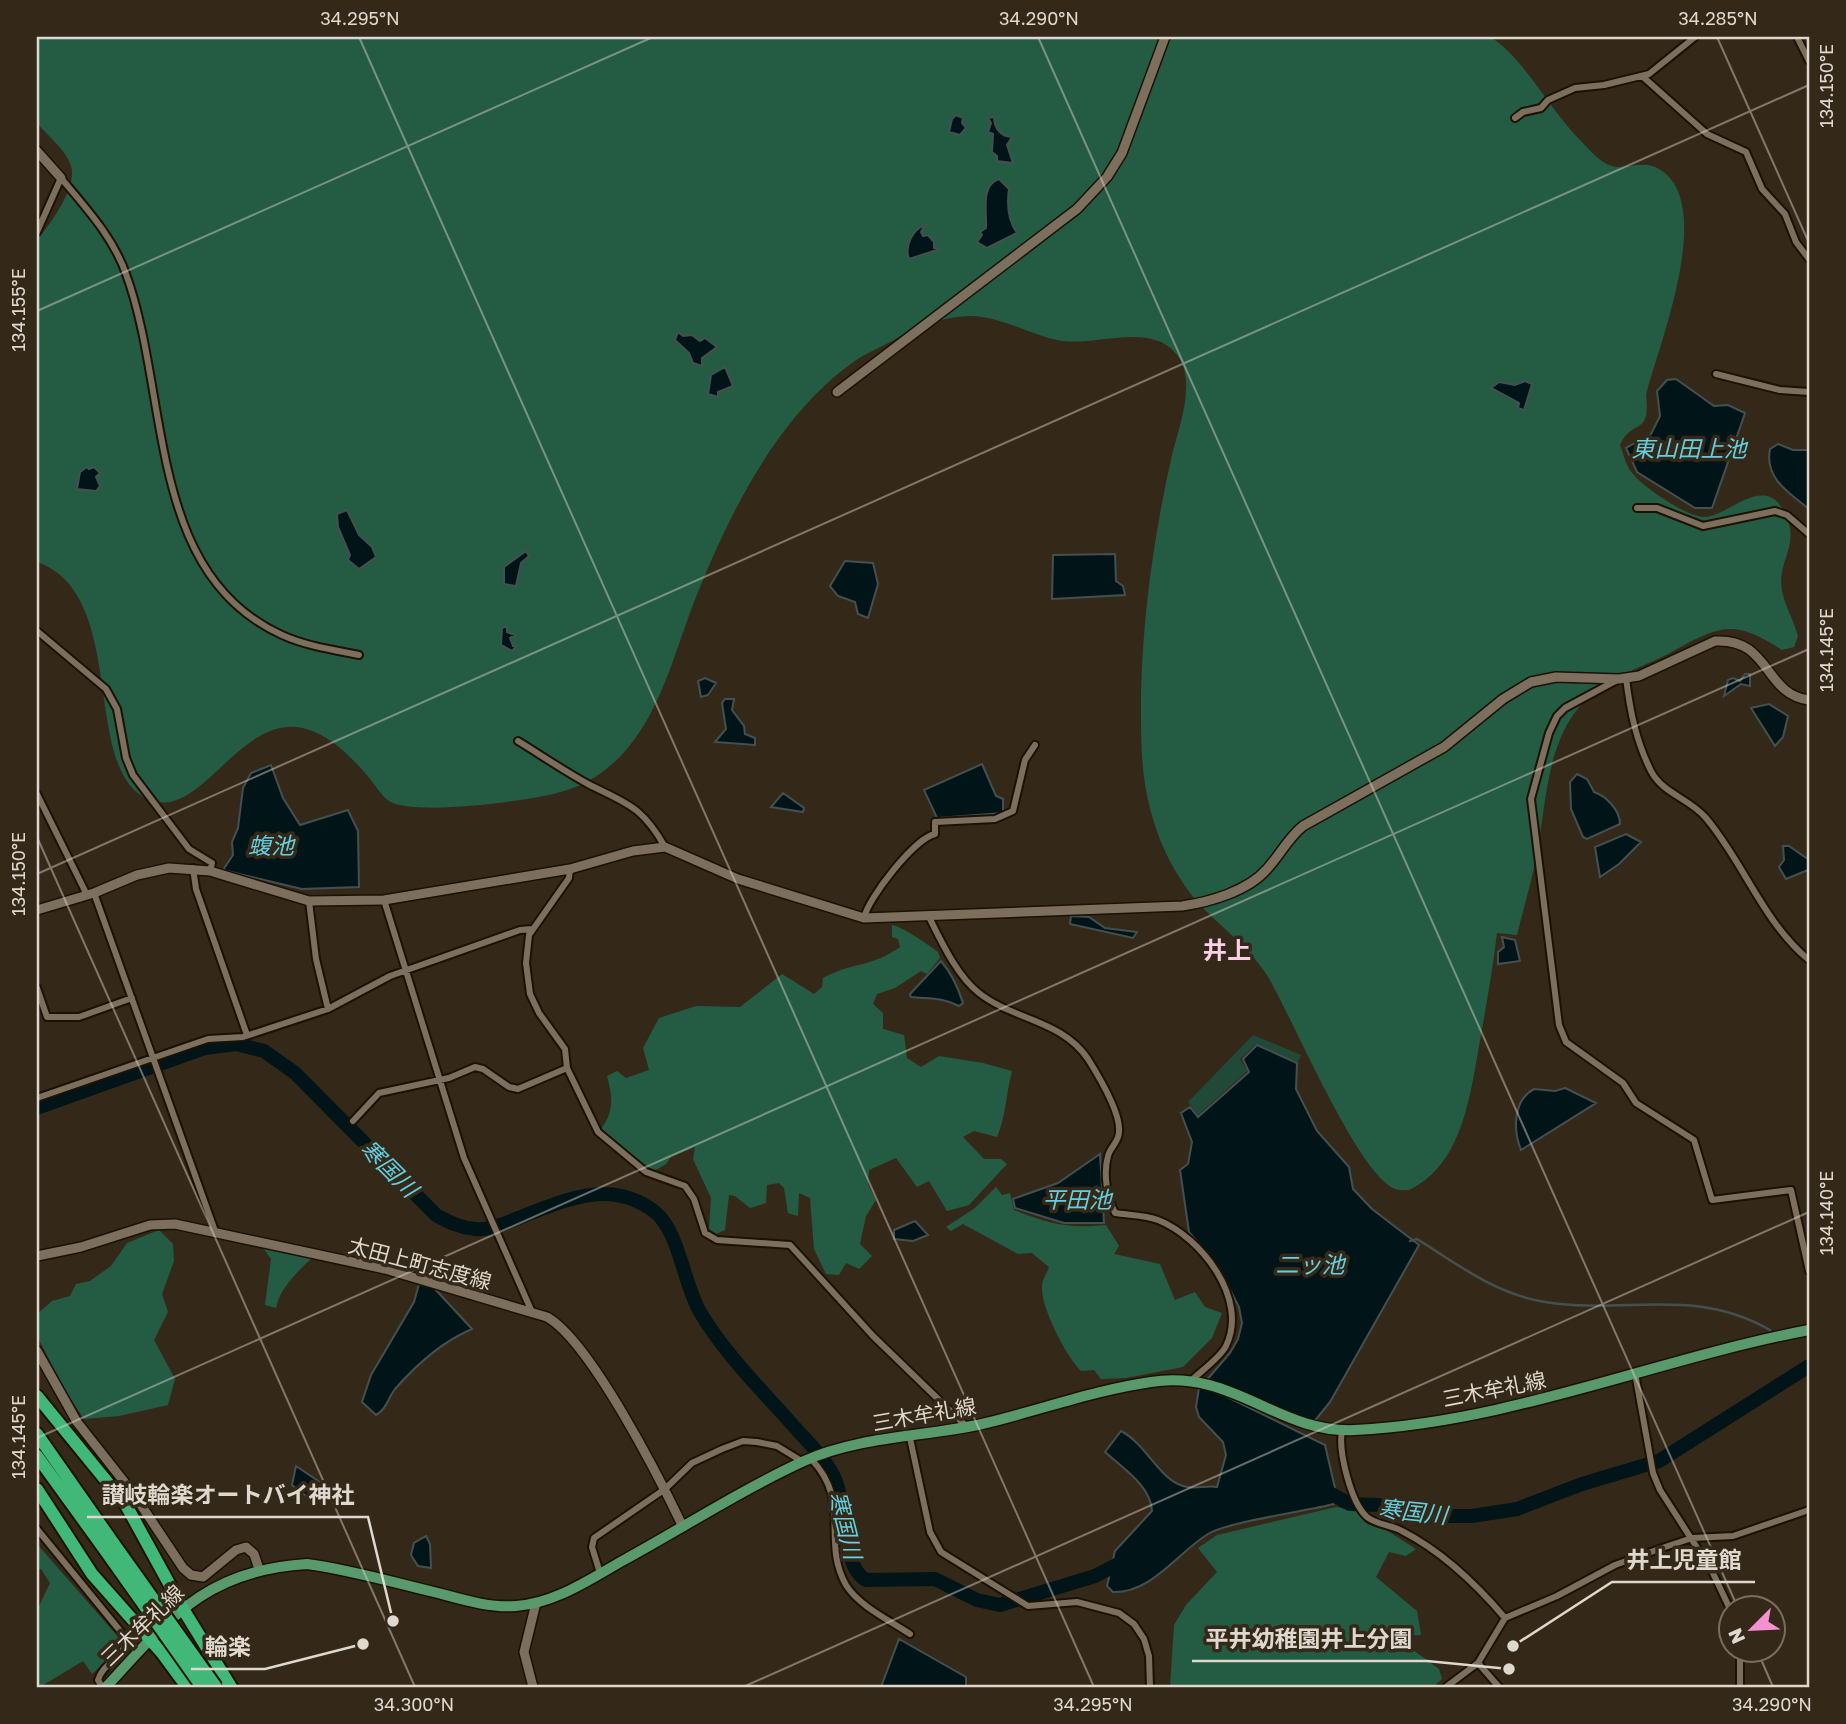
<svg xmlns="http://www.w3.org/2000/svg" width="1846" height="1724" viewBox="0 0 1846 1724" font-family="'Golos Text','Noto Sans JP',sans-serif">
<style>
.green{fill:#204a37}
.forest{fill:#245c43}
.water{fill:#011519;stroke:#44504f;stroke-width:2}
.lines{fill:none;stroke-linecap:round;stroke-linejoin:round}
.stream{stroke:#44504f;stroke-width:2.5}
.river{stroke:#011519;stroke-width:14}
.street-casing{stroke:#1b1104;stroke-width:10}
.secondary-casing{stroke:#1b1104;stroke-width:12}
.primary-casing{stroke:#1b1104;stroke-width:13}
.highway-casing{stroke:#1b1104;stroke-width:16}
.street{stroke:#7c6f5d;stroke-width:6}
.secondary{stroke:#7c6f5d;stroke-width:9}
.primary{stroke:#599a6d;stroke-width:10}
.highway{stroke:#41b778;stroke-width:12}
.highway-bridge-casing{stroke:#1b1104;stroke-width:16;stroke-linecap:butt}
.highway-bridge{stroke:#41b778;stroke-width:12}
.ticks{fill:none;stroke:#dfd8ce;stroke-width:2;stroke-opacity:0.45}
.labels{text-anchor:middle;dominant-baseline:central;stroke-width:7;stroke-linejoin:round;paint-order:stroke}
.street-label{font-size:21px;fill:#dfd8ce;stroke:#342919}
.water-label{font-size:23px;font-style:italic;fill:#63d0e2;stroke:#342919}
.quarter-label{font-size:24px;font-weight:bold;fill:#fbcee9;stroke:#342919}
.leader{fill:none;stroke:#dfd8ce;stroke-width:2.5}
.callout-dot{fill:#dfd8ce;stroke:#342919;stroke-width:2.5}
.callout-label{font-size:23px;text-anchor:middle;font-weight:bold;fill:#dfd8ce;stroke:#342919;stroke-width:7;stroke-linejoin:round;paint-order:stroke}
.neatline{fill:none;stroke:#dfd8ce;stroke-width:2.5}
.ticks-label{font-size:18px;text-anchor:middle;fill:#dfd8ce}
</style>
<rect width="100%" height="100%" fill="#342919"/>
<!-- green -->
<path class="green" d="M1253 1035 1301 1055 1298 1062 1256 1044 1240 1059 1247 1071 1198 1115 1188 1102Z"/>
<!-- forest -->
<path class="forest" d="M37 37H1490C1521 54 1552 113 1580 140 1591 151 1602 166 1618 167 1630 167 1644 162 1655 167 1720 196 1658 346 1646 395 1651 437 1632 418 1620 445 1624 456 1626 466 1633 474 1644 488 1689 518 1705 517 1728 516 1762 476 1782 508 1804 545 1776 558 1782 591 1785 606 1794 621 1798 636L1794 647 1782 650C1736 620 1722 624 1675 650 1648 666 1616 673 1591 695 1545 735 1547 803 1536 858 1531 884 1523 910 1517 935L1497 933C1493 967 1487 1001 1481 1035 1471 1088 1465 1164 1409 1190 1403 1190 1398 1191 1393 1188 1355 1168 1293 1019 1267 975 1249 948 1226 931 1204 909 1178 882 1159 845 1150 808 1140 771 1141 732 1141 694 1143 613 1154 535 1172 455 1179 427 1197 381 1177 355 1151 320 1093 348 1057 340 1028 334 998 315 968 316 941 317 915 328 892 341 879 348 864 354 852 363 774 419 725 522 691 610 671 664 654 733 605 770 594 779 578 787 564 791 533 801 423 815 393 803 383 799 377 787 370 779 352 757 326 730 296 727 240 722 203 809 159 802 75 789 134 595 37 562V240C50 225 78 186 71 166 66 150 48 136 37 123Z
M892 925C900 925 930 946 938 952L940 958 927 974 921 971 895 988 877 994 873 1004 883 1013V1029L904 1035 907 1058 921 1067 939 1056 983 1063 1012 1071C1006 1094 1006 1116 997 1137L974 1131 963 1137 984 1159H1001L1007 1164 969 1205 947 1211 929 1181 917 1187 896 1158 869 1170 868 1184 876 1200 866 1216 860 1244 872 1256 859 1269 846 1263 839 1275 826 1274 814 1249 810 1198 799 1193 798 1216 788 1213 784 1188 779 1183 767 1185 766 1203 750 1208 735 1196 729 1195 725 1230 716 1234 709 1229 711 1198 693 1159 695 1147 671 1157 666 1164 656 1170 643 1166 601 1129C614 1111 613 1098 607 1076L617 1071 626 1078 649 1070 643 1048 659 1018 696 1006 740 1007 782 974 814 994 822 987 823 978C852 962 870 968 900 947L898 939 892 937Z
M996 1187 1002 1195 1010 1193 1014 1210C1049 1224 1068 1229 1106 1225L1119 1246 1114 1254 1160 1264 1175 1300 1195 1292 1205 1307 1222 1313 1212 1338 1183 1367 1126 1378 1101 1379 1094 1370 1081 1371C1066 1356 1041 1308 1042 1287 1042 1280 1047 1273 1049 1267L1032 1253 1018 1254 963 1224 951 1231 946 1227 975 1208Z
M159 1230 173 1244 174 1261 162 1294 168 1312 154 1340 175 1379 168 1405 119 1416 84 1419 66 1392 37 1336V1314L52 1301 70 1296 76 1284 90 1281 111 1266 127 1243Z
M261 1245 313 1257C299 1270 279 1289 276 1308L265 1305 271 1259Z
M1336 1507 1357 1511 1367 1524 1386 1530 1416 1549 1406 1556 1389 1552 1376 1577 1417 1611 1421 1635 1390 1637 1382 1627 1367 1632 1365 1641 1379 1649 1405 1644 1439 1669 1442 1679 1433 1687H1170L1174 1625 1186 1605 1217 1572 1198 1548 1217 1535Z
M37 1544 121 1640 117 1651 92 1674 83 1661 40 1687H37V1610L50 1583 41 1569H37Z"/>
<!-- water -->
<path class="water" d="M956 115 963 118 962 123 966 128 960 135 949 132 952 119Z
M994 117C994 128 1001 137 1012 137L1007 145 1013 163 997 161V156L992 152 993 134 988 132 991 123 988 118Z
M999 179 1009 189C1007 203 1007 219 1017 233L987 248 977 242 982 235 980 232 986 228C987 213 980 185 999 179Z
M925 225 921 232 923 236 928 235 934 242V248L940 249 909 259C904 246 913 229 925 225Z
M678 332 683 336 692 335 700 341 705 338 717 347 702 358V366L693 363 689 353 675 340Z
M725 367 733 386 718 392V397L708 394 711 375Z
M1676 379 1714 406 1728 405 1745 413 1712 508H1695L1637 472 1626 448 1651 434 1660 416 1657 391 1667 380Z
M1525 381 1532 384 1524 410 1518 408 1519 403 1491 388 1499 382 1515 385Z
M1778 444 1793 450H1809V509C1789 493 1764 478 1770 449Z
M87 467 89 469 94 467 100 473 96 477 100 486 96 491 77 489 80 472Z
M347 510 359 535 372 547 376 557 359 569 348 560 350 555 338 527 337 514Z
M526 551 529 556 521 563 516 586 504 584V567Z
M1115 554 1116 581 1123 586 1125 595 1052 599 1053 555Z
M845 561 873 563 878 584 868 618 858 614 855 602 838 596 830 586Z
M507 626V632L515 635 510 638 513 646H516L512 651 501 645 502 628Z
M1745 674H1750V686L1741 684 1724 696 1728 680 1733 678 1740 681Z
M705 678 716 683 708 695 701 697 698 681Z
M725 699H734L732 710 744 726 745 734 755 738V745L715 742 726 729 722 703Z
M1769 704 1788 716 1783 737 1775 746 1751 708Z
M982 764 996 796 1003 799V813L937 818 924 790Z
M271 765 283 798 300 825 348 810 358 831 359 887 302 889 223 870 233 855 232 842 238 828 243 788 251 773Z
M1577 774 1587 779 1594 792C1606 796 1620 810 1620 824L1587 839 1583 837 1571 809 1570 782Z
M783 793 804 808 803 812 771 807Z
M1626 834 1641 842 1619 864 1600 877 1595 847Z
M1783 846H1789L1809 860 1808 870 1786 879 1779 867 1784 860Z
M1071 916 1089 917 1105 928 1137 932 1133 938 1070 924Z
M1502 937 1515 940 1520 961 1498 964V952L1504 947Z
M941 961C952 974 958 987 963 1003L959 1006C942 997 927 999 911 997L910 994Z
M1257 1045 1297 1063 1296 1089 1317 1131 1349 1167 1353 1189 1372 1209 1419 1245 1330 1402 1313 1423C1276 1411 1243 1389 1206 1381L1230 1353 1238 1339 1242 1323 1239 1307 1219 1268 1189 1232 1180 1170 1188 1164 1192 1142 1181 1113 1190 1107 1198 1117 1249 1072 1243 1059Z
M1565 1088 1596 1103 1521 1150C1513 1130 1513 1100 1534 1089L1555 1091Z
M1100 1154 1104 1223H1064L1015 1208 1013 1199 1058 1183Z
M915 1221 928 1235 913 1241 894 1239V1230Z
M419 1284 434 1288 472 1329C441 1342 417 1364 395 1389 388 1398 386 1410 376 1415L362 1402 371 1375 414 1302Z
M1809 1360V1371L1775 1388Z
M1199 1388 1215 1391 1325 1445 1335 1488 1334 1504C1307 1511 1227 1522 1208 1534 1177 1553 1152 1593 1113 1592L1107 1586 1115 1551 1152 1511C1151 1486 1123 1468 1105 1452L1121 1431C1146 1444 1159 1479 1183 1486 1194 1490 1206 1485 1217 1487L1226 1455 1223 1442 1199 1417 1196 1407Z
M296 1466 327 1487 326 1491 306 1496 292 1485Z
M426 1536 430 1544 431 1568 418 1566 411 1555 414 1543Z
M899 1639 966 1677V1687H881Z"/>
<g class="lines">
<!-- stream -->
<path class="stream" d="M1410 1241 1417 1239C1459 1265 1495 1294 1545 1302 1626 1315 1693 1286 1770 1330"/>
<!-- river -->
<path class="river" d="M37 1108 205 1048 236 1044 264 1051 295 1073 436 1215C449 1222 460 1228 475 1229 487 1231 504 1224 516 1219 563 1201 609 1177 655 1212 679 1231 684 1285 700 1312 726 1356 765 1393 798 1431 811 1445 826 1460 834 1477 847 1502 841 1567 866 1580L935 1579 977 1600 1000 1605 1095 1576 1126 1560
M1320 1488 1350 1504 1379 1505 1436 1516H1472L1517 1509 1582 1484 1659 1461 1809 1366"/>
<!-- street casing -->
<g class="street-casing">
<path id="street" d="M1797 37 1809 61
M1642 76 1707 134 1746 152 1762 189 1785 214 1796 242 1809 259
M1515 118 1523 112 1541 108 1548 100 1575 88 1604 85 1649 74 1695 37
M37 232 61 178C86 208 113 237 126 274 170 394 146 574 282 635 306 646 334 650 359 655
M1716 374 1780 390 1809 392
M1637 508H1657L1703 526 1775 511 1787 515 1809 534
M37 631 106 689 117 709 126 758 133 775 189 849 212 863 210 871
M1626 678C1630 711 1636 741 1651 771 1663 794 1689 798 1706 818 1744 863 1763 922 1809 960
M1617 680 1565 708 1557 716 1549 733 1531 799 1559 1025 1566 1042 1623 1083 1636 1103 1694 1140 1712 1200 1791 1190 1809 1271
M518 741C541 755 564 771 588 784 627 804 642 806 665 847
M37 794 87 895
M193 868 196 889 247 1035
M570 869 569 878 529 935 526 963 530 994 539 1013 565 1049 567 1068 598 1132 646 1172 685 1186 694 1199 705 1233 717 1240 790 1245 873 1336 967 1427
M94 893 215 1231
M384 900 464 1158 532 1312
M309 901 316 959 328 1009
M929 917C941 941 957 976 979 993 1013 1020 1062 1020 1088 1059 1098 1075 1121 1113 1119 1132 1119 1142 1110 1147 1108 1156 1103 1174 1107 1197 1115 1213 1129 1215 1145 1215 1158 1220 1201 1237 1249 1299 1226 1346 1220 1358 1202 1370 1192 1380
M864 918C868 898 915 838 935 834V822L995 819 1013 811 1025 760 1035 745
M37 988 47 1017H79L132 998
M37 1098 208 1039 243 1037 328 1009 390 976 520 930 532 929
M353 1121 379 1093 449 1078 475 1067 483 1069 509 1087 518 1089 567 1068
M1635 1373 1653 1473 1660 1490 1712 1571 1730 1609
M1342 1431C1338 1451 1351 1503 1367 1517 1377 1525 1392 1525 1402 1531 1441 1551 1477 1585 1505 1618
M910 1438 930 1532 941 1552 1028 1606 1077 1602 1119 1613 1134 1624 1144 1639 1149 1656 1150 1687
M811 1459C852 1501 821 1541 846 1585 859 1606 889 1620 910 1634
M37 1529 126 1638C126 1658 103 1662 98 1680L102 1687
M600 1573 592 1547 594 1538 665 1489 692 1463 722 1449 743 1441 757 1442 777 1446 803 1462
M1478 1663 1499 1687
M1446 1687 1478 1663 1505 1618 1557 1596 1615 1565 1662 1548 1692 1538 1733 1536 1809 1510
M1740 1687V1650"/>
</g>
<!-- secondary casing -->
<g class="secondary-casing">
<path id="secondary" d="M37 151 61 178
M837 392 1077 209 1107 177 1122 153 1165 37
M37 910 94 893 137 875 169 868 210 871 309 901 384 900 570 869 633 851 665 847 738 879 864 918 1182 906C1210 902 1248 891 1267 869 1280 855 1288 838 1303 826L1444 747 1503 699 1531 682 1556 677 1619 679 1639 676 1715 641C1771 638 1763 694 1809 700
M37 1256 81 1247 150 1225 175 1224 385 1269 547 1317C590 1341 660 1479 683 1527
M37 1351 77 1422 133 1493 183 1568 191 1575 203 1577 236 1550 246 1547 254 1554 259 1569
M533 1687 524 1652 536 1603"/>
</g>
<!-- primary casing -->
<g class="primary-casing">
<path id="primary" d="M106 1687C170 1618 206 1570 307 1564 352 1570 395 1583 438 1593 464 1600 490 1608 516 1606 556 1603 590 1579 624 1560 684 1527 743 1489 804 1461 859 1436 924 1437 982 1424 1038 1411 1094 1390 1151 1382 1234 1369 1278 1434 1355 1430 1512 1422 1656 1359 1809 1330"/>
</g>
<!-- highway casing -->
<g class="highway-casing">
<path id="highway" d="M37 1396 126 1505 183 1609 231 1687
M37 1434 114 1544
M37 1456 105 1550
M37 1489 92 1574 162 1653 187 1687"/>
</g>
<!-- street -->
<use href="#street" class="street"/>
<!-- secondary -->
<use href="#secondary" class="secondary"/>
<!-- primary -->
<use href="#primary" class="primary"/>
<!-- highway -->
<use href="#highway" class="highway"/>
<!-- highway-bridge casing -->
<g class="highway-bridge-casing">
<path id="highway-bridge" d="M114 1544 216 1687
M105 1550 202 1687"/>
</g>
<!-- highway-bridge -->
<use href="#highway-bridge" class="highway-bridge"/>
</g>
<!-- ticks -->
<path class="ticks" d="M359 37 1094 1687M1038 37 1738 1608M1717 37 1809 243M37 311 653 37M37 837 415 1687M37 874 1809 85M37 1438 1809 649M1757 1650 1773 1687M743 1687 1809 1212"/>
<g class="labels">
<!-- street labels -->
<g class="street-label">
<text transform="translate(420 1263) rotate(15)">太田上町志度線</text>
<text transform="translate(1494 1389) rotate(-11)">三木牟礼線</text>
<text transform="translate(924 1414) rotate(-10)">三木牟礼線</text>
<text transform="translate(142 1625) rotate(-44)">三木牟礼線</text>
</g>
<!-- water labels -->
<g class="water-label">
<text x="1689" y="448">東山田上池</text>
<text x="271" y="845">蝮池</text>
<text transform="translate(390 1168) rotate(45)">寒国川</text>
<text x="1077" y="1199">平田池</text>
<text x="1310" y="1264">二ッ池</text>
<text transform="translate(1413 1511) rotate(6)">寒国川</text>
<text transform="translate(846 1525) rotate(76)">寒国川</text>
</g>
<!-- quarter labels -->
<g class="quarter-label">
<text x="1227" y="949">井上</text>
</g>
</g>
<!-- callouts -->
<path class="leader" d="M393 1621L368 1517H87M1513 1646L1612 1582H1755M1509 1669L1427 1661H1192M363 1644L265 1669H191"/>
<g class="callout-dot">
<circle cx="393" cy="1621" r="7"/>
<circle cx="1513" cy="1646" r="7"/>
<circle cx="1509" cy="1669" r="7"/>
<circle cx="363" cy="1644" r="7"/>
</g>
<g class="callout-label">
<text x="228" y="1503">讃岐輪楽オートバイ神社</text>
<text x="1684" y="1568">井上児童館</text>
<text x="1309" y="1647">平井幼稚園井上分園</text>
<text x="228" y="1655">輪楽</text>
</g>
<!-- border -->
<rect width="1846" height="1724" fill="none" stroke="#342919" stroke-width="77"/>
<!-- north arrow -->
<g transform="translate(1752 1629) rotate(246)"><circle r="33" fill="#342919" stroke="#786f61" stroke-width="2"/>
<path d="M0-5L12 26L0 18L-12 26Z" fill="#f590d1"/>
<text y="-10" font-size="19" font-weight="bold" text-anchor="middle" fill="#dfd8ce">N</text>
</g>
<rect x="38" y="38" width="1770" height="1648" class="neatline"/>
<g class="ticks-label">
<text x="360" y="25">34.295°N</text>
<text x="1039" y="25">34.290°N</text>
<text x="1718" y="25">34.285°N</text>
<text transform="translate(1827 86) rotate(-90)" y="6">134.150°E</text>
<text transform="translate(19 310) rotate(-90)" y="6">134.155°E</text>
<text transform="translate(1827 650) rotate(-90)" y="6">134.145°E</text>
<text transform="translate(19 874) rotate(-90)" y="6">134.150°E</text>
<text transform="translate(1827 1213) rotate(-90)" y="6">134.140°E</text>
<text transform="translate(19 1437) rotate(-90)" y="6">134.145°E</text>
<text x="414" y="1711">34.300°N</text>
<text x="1093" y="1711">34.295°N</text>
<text x="1772" y="1711">34.290°N</text>
</g>
</svg>
